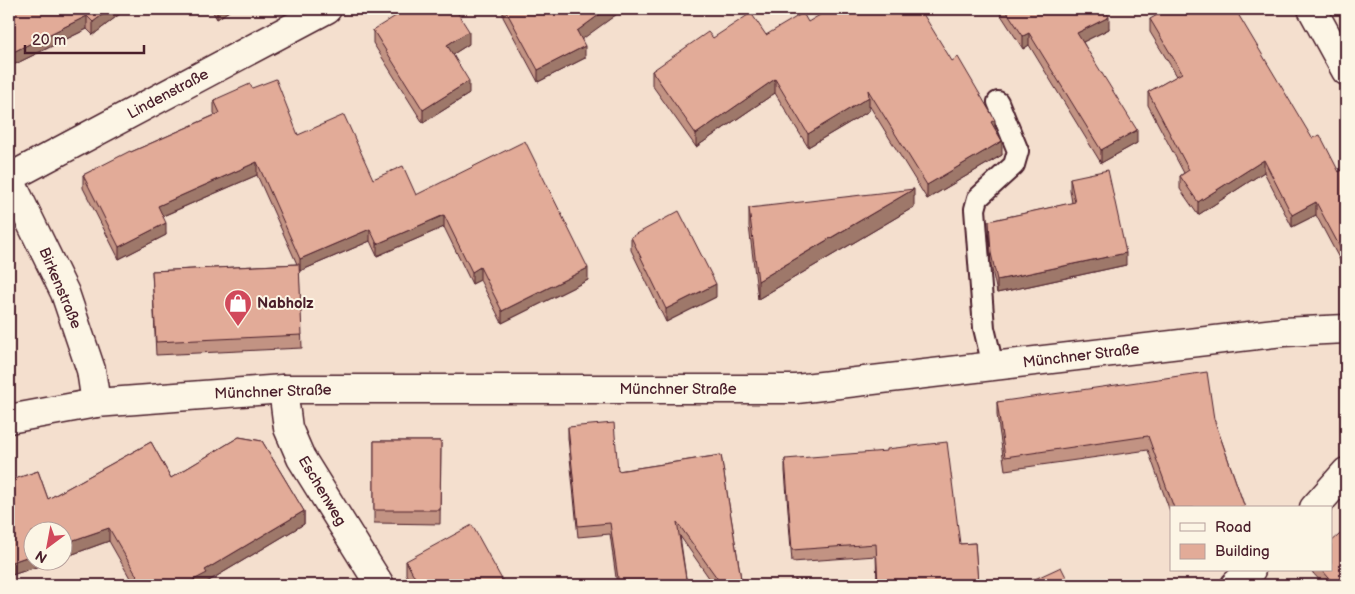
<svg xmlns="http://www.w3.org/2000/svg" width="1355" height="594" viewBox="0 0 1355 594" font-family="'Balsamiq Sans',sans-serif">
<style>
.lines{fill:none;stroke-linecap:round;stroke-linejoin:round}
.lane-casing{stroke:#4a1f2b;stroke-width:24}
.street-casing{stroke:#4a1f2b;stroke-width:31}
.secondary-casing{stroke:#4a1f2b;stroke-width:31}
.lane{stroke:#fcf5e5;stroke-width:20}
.street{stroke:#fcf5e5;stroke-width:28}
.secondary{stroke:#fcf5e5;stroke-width:28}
.wall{fill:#c29383;stroke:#4a1f2b}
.shaded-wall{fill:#9e786a;stroke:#4a1f2b}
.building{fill:#e2ab98;stroke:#4a1f2b}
.labels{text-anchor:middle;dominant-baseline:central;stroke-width:4;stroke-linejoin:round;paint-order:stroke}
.street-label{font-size:15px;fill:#4a1f2b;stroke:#fcf5e5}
.poi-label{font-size:15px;font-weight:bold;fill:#4a1f2b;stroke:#fcf5e5;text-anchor:start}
</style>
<rect width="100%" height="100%" fill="#f4dfce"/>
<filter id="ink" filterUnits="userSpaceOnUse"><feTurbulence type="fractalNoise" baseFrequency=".02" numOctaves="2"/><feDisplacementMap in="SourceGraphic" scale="10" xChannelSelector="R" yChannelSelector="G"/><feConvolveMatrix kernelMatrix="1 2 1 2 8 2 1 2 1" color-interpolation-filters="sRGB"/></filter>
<g filter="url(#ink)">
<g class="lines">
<!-- lane casing -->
<g class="lane-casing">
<path id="lane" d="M993 366 984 328 975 209 978 198 1014 165 1018 151 998 102"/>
</g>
<!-- street casing -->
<g class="street-casing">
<path id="street" d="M1312 9 1346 71
M9 178 327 9
M9 178 65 293 91 370 96 403
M283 389 288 428 301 458 380 585
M1314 508 1346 472
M1235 585 1251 570"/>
</g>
<!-- secondary casing -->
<g class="secondary-casing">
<path id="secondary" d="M9 419 96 403 283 389H796L1283 332 1346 329"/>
</g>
<!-- lane -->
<use href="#lane" class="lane"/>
<!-- street -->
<use href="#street" class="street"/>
<!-- secondary -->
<use href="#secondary" class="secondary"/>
</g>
<!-- wall -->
<path class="wall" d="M9 9H126L93 35 87 29 9 67Z
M211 9H232L217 19Z
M503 9H624L581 39 585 58 538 82 503 17Z
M997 9H1105L1109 29 1083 42 1137 143 1101 163 1029 45 1023 49Z
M1150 19 1312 138 1339 172 1346 168V259L1341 262 1316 215 1292 227 1264 172 1198 215 1180 189V176L1184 173 1148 105V92L1177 76 1150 32Z
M808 22 995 128 1002 155 927 199 869 105V111L808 147 775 93 696 147 652 85V71L713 38 766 35Z
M373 30 469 44 453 54 469 94 423 123 373 43Z
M252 88 298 135 373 179 416 195 588 280 502 323 480 280 472 284 444 227 377 256 370 241 300 271 299 269 302 348 156 355 152 271 297 264 257 175 163 216 166 235 119 259 83 188V175L131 152 215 115 214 113V100Z
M1070 178 1126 265 997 293 991 265 989 233V221L1072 203 1070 190Z
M914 207 758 299 749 226V208Z
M631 237 716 297 666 322 631 250Z
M997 402 1214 419 1245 508H1171V514L1148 450 1005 470 997 415Z
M568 427 618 471 721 455 742 585H714L680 536 687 585H617L610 534 578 537 568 438Z
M239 437 262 441 304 511V524L207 582V585H134L109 541 62 558V532H32V562H51L9 576V481L38 471 48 499 151 442 171 478Z
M374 441H441L440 524 374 523Z
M785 459 960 544 975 543 978 585H877L876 556 792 562 785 471Z
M406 561 505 585H412L406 574Z
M1312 570H1331L1346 585H1324L1312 572Z"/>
<!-- shaded-wall -->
<path class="shaded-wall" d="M110 9H126L93 35V22Z
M217 9H232L217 19Z
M288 9H294L288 12Z
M607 9H624L577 43V31Z
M87 16V29L9 67V54Z
M1109 17V29L1077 45V33Z
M469 31V44L447 58V45Z
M1029 33V45L1023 49V36Z
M585 46V58L538 82V70Z
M775 79V93L696 147V134Z
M469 81V94L423 123V110Z
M869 97V111L808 147V134Z
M995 120V134L991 122Z
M1137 130V143L1101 163V150Z
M1002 141V155L927 199V185Z
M1264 160V172L1198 215V202Z
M257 162V175L158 218V206Z
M914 189V207L758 299V281Z
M1316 202V215L1292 227V215Z
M444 215V227L377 256V244Z
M166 223V235L119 259V247Z
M370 229V241L300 271V259Z
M1346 247V259L1341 262V249Z
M1126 253V265L997 293V280Z
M480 267V280L472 284V272Z
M588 268V280L502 323V311Z
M716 284V297L666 322V309Z
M14 296V313L9 316V299Z
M304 511V524L207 582V585H184L205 570Z
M109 528V541L62 558V544Z
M32 555V562H51L9 576V563Z"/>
<!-- building -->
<path class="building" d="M9 9H110L93 22 87 16 9 54Z
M407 9H455L469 31 447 45 469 81 423 110 373 30Z
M505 9H607L577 31 585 46 538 70Z
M830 9H920L952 61 958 57 995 120 991 122 1002 141 927 185 868 90 869 97 808 134 775 79 696 134 652 71 708 32 713 38 751 13 766 35 803 13 808 22Z
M1005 9H1105L1109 17 1077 33 1137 130 1101 150 1029 33 1023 36Z
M1168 9H1235L1312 138 1320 135 1339 172 1346 168V247L1341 249 1316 202 1292 215 1264 160 1198 202 1180 176 1189 170 1148 92 1182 73 1150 19Z
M276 79 298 135 344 115 373 179 403 166 416 195 525 141 588 268 502 311 480 267 472 272 444 215 377 244 370 229 300 259 257 162 158 206 166 223 119 247 83 175 130 151 131 152 220 113 214 100 250 84 252 88Z
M1108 170 1126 253 997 280 991 253 989 221 1075 202 1070 178Z
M914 189 839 233 758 281 749 208Z
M679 211 716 284 666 309 631 237Z
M299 264 302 335 156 342 152 271Z
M9 287 14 296 9 299Z
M1207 372 1214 419 1245 508H1174L1148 436 1005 457 997 402Z
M614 423 618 471 721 455 742 585H722L677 522 687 585H619L610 523 578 526 568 427Z
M239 437 262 441 304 511 205 570 207 573 184 585H142L109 528 62 544V532H32V555L9 563V481L38 471 48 499 151 442 171 478Z
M374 441H441L440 510H374Z
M947 442 960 544 975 543 978 582 939 585H878L876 544 792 550 785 459 887 451V449Z
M472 525 505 585H419L406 561Z
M1346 529V585H1335L1322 570H1331V542Z
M1061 567 1070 585H1022Z
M795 579 800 585H795Z"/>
</g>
<!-- icons -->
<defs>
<g id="shop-pin" transform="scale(1.4375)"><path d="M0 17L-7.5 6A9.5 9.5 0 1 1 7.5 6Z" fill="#d1495b" stroke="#fcf5e5"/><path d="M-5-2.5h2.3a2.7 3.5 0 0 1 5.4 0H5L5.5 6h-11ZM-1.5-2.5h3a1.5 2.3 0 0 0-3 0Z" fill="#fff"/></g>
</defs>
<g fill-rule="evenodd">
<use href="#shop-pin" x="238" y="303"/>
</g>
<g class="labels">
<!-- street labels -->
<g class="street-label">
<text transform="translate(168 94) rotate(-28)">Lindenstraße</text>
<text transform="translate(60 288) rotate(67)">Birkenstraße</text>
<text transform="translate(1081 356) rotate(-7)">Münchner Straße</text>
<text x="678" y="389">Münchner Straße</text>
<text transform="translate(273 392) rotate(-2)">Münchner Straße</text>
<text transform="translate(322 491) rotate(59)">Eschenweg</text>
</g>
<!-- poi labels -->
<g class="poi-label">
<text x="257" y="303">Nabholz</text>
</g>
</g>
<!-- margin -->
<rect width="1355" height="594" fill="none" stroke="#fcf5e5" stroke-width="30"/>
<rect x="15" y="15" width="1325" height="564" fill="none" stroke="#4a1f2b" stroke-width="2" filter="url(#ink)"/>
<!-- legend -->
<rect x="1170" y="506" width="162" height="65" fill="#fcf5e5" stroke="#b59f9b"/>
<rect x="1180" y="523" width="25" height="8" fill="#fcf5e5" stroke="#b59f9b"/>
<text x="1215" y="532" font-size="15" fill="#4a1f2b">Road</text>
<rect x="1180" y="544" width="25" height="15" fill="#e2ab98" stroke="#b59f9b"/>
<text x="1215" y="556" font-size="15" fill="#4a1f2b">Building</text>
<!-- north arrow -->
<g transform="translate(48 546) rotate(212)"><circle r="24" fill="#fcf5e5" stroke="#b59f9b"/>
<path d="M0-4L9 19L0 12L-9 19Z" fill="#d1495b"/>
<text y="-8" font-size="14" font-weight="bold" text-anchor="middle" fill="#4a1f2b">N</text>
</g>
<!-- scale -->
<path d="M25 45v8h119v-8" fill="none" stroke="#4a1f2b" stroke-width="2.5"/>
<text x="32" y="45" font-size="15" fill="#4a1f2b" stroke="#fcf5e5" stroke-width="4" paint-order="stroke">20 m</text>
</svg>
